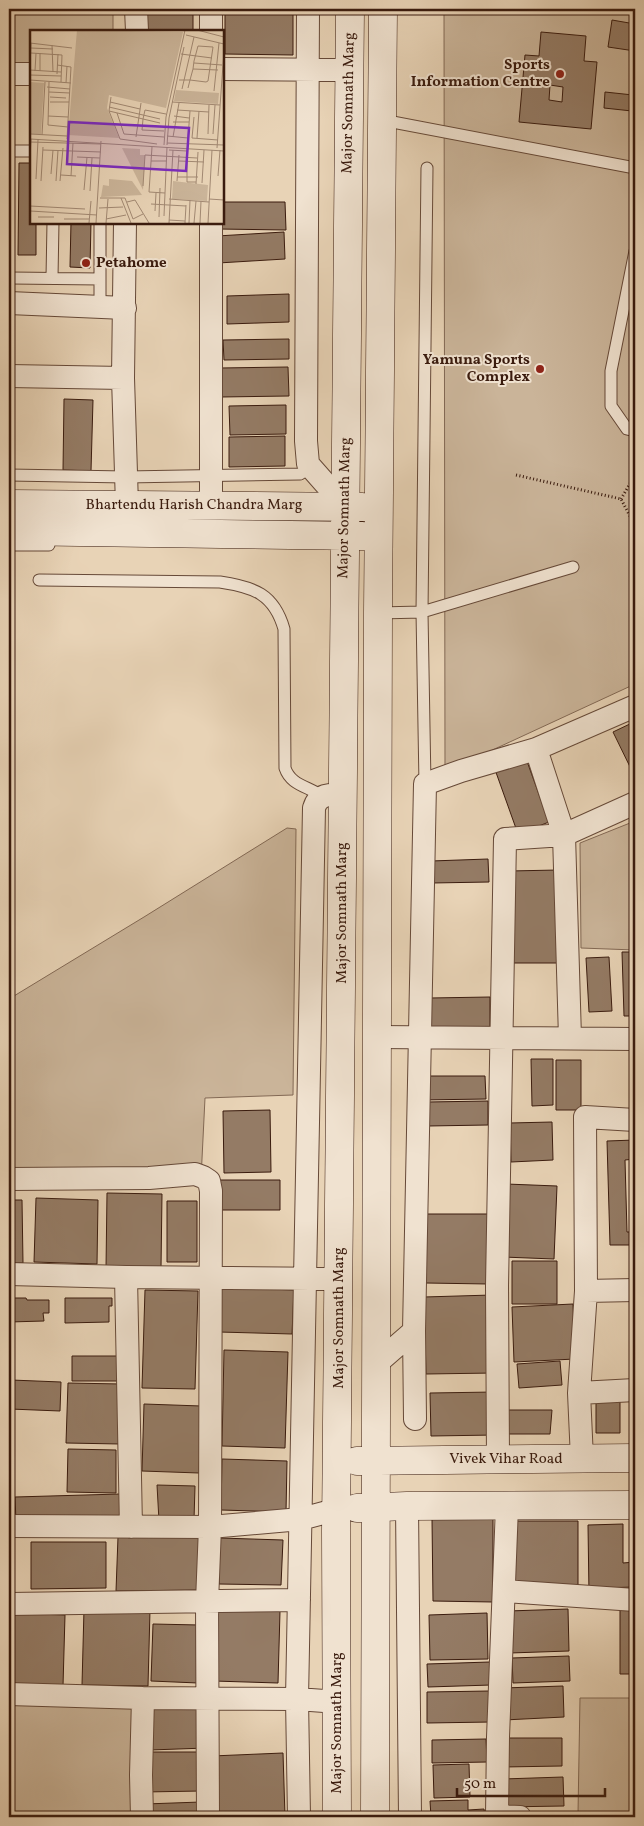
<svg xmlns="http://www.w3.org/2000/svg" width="644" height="1826" viewBox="0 0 644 1826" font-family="Vollkorn,serif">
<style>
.green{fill:#cab499;stroke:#826854}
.building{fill:#947b65;stroke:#3a1b0e;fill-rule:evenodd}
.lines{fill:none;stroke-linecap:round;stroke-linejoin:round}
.lane-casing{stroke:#664938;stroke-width:13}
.street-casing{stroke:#664938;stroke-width:24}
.secondary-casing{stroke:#3a1b0e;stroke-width:29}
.path{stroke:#3a1b0e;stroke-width:3;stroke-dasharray:1 2.5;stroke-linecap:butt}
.lane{stroke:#f0e2d0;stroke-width:11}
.street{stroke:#f0e2d0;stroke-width:22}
.secondary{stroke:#f0e2d0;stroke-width:28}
.poi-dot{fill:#8f2418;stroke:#f0e2d0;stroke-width:2}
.labels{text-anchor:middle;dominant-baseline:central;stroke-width:4;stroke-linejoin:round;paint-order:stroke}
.poi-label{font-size:15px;font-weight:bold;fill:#3a1b0e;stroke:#f0e2d0;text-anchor:end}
.street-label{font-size:15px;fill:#3a1b0e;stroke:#f0e2d0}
.inset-road{fill:none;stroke:#a28973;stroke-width:1}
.view{fill:#7b2cbf;fill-opacity:0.15;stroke:#7b2cbf;stroke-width:2.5}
.inset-edge{fill:none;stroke:#3a1b0e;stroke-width:2.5}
</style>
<rect width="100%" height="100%" fill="#e8d3b6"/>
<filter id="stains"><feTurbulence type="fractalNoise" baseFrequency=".004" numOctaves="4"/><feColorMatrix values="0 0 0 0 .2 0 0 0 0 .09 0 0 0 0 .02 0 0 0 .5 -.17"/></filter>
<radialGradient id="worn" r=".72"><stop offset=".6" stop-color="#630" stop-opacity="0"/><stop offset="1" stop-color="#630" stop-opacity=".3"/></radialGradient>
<!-- green -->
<path class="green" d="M9 9H113V31H31V68L9 67Z
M444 9H635V684L445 772Z
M635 821V950L581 948 580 843Z
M287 828 296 829 293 1095 205 1098 201 1179 9 1175V999L144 917Z
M580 1698H635V1815L578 1814Z
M9 1701 138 1705 139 1817H9Z"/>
<!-- building -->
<path class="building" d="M138 9H193V30H138Z
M225 10 293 11V55L225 54Z
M612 20 635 24V51L608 47Z
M541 32 586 36 584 61 597 62 591 129 519 122 525 55 539 56ZM550 85 563 87 562 102 549 100Z
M605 92 633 95 632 111 604 108Z
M19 163H31V222H36V255H18Z
M222 202H285L286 230 218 229V222H222Z
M71 222H91L90 268 70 267Z
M284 232 285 259 218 263 217 236Z
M289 294V322L227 324V296Z
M289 339V359L224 360 223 340Z
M288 367 289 396 221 397 220 368Z
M64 399 93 400 91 471 63 470Z
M286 405V434L230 435 229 406Z
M285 436V466L229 467V437Z
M634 722 635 725V777L613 732Z
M524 753 549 822 518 834 493 764Z
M488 859 489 882 432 883 431 861Z
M558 870V963H509V871Z
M622 952H635V1016H624Z
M609 957 612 1011 589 1012 586 958Z
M490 997V1030H430V998Z
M531 1059H553V1105L532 1106Z
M556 1060H581V1110H556Z
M420 1076H485L486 1099 421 1100Z
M488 1101V1125L428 1126V1102Z
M270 1110 271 1172 224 1173 223 1111Z
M552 1122 553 1160 511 1162 510 1123Z
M635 1140V1159L625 1160 627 1232H631V1236L633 1237V1227H635V1245H610L607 1141Z
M218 1180H280V1210H218Z
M506 1184 557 1186 554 1259 503 1257Z
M107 1193 162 1194 161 1268H106Z
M36 1198 98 1200 97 1264 34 1262Z
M9 1200H22L23 1263H9Z
M167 1201H197V1262H167Z
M426 1214H488V1284L426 1283Z
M512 1261H557V1304H512Z
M221 1287 294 1290 292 1334 219 1332Z
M145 1290 198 1291 195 1389 142 1388Z
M492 1295 494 1373 426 1374 424 1297Z
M9 1298H26L27 1300H49V1313H43L44 1321 9 1322Z
M65 1298H112V1306H109V1322L65 1323Z
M573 1304 575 1359 514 1362 512 1307Z
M224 1350 288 1352 285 1448 222 1446Z
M72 1356H117V1381H72Z
M560 1361 562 1385 519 1388 517 1364Z
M11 1380 61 1382 60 1411 10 1409Z
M68 1383 121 1384 120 1444 66 1443Z
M494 1392 495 1435 431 1436 430 1393Z
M596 1395H620V1433H596Z
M144 1404 201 1406 199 1473 142 1471Z
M504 1410H552L550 1434H505Z
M68 1449 116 1450V1493L67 1492Z
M222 1459 287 1461 286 1512 221 1510Z
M157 1485 195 1486 194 1520 159 1521Z
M120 1494V1519L16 1522 15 1497Z
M432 1518H493V1602L433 1601Z
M511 1521H578V1588L510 1587Z
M623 1524V1563L635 1562V1587L599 1588 589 1594 588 1525Z
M204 1536 205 1590 116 1591 118 1537Z
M220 1538 283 1540 281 1585 219 1584Z
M31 1542H106V1588L31 1589Z
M84 1609 150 1610 148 1686 82 1685Z
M568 1609 569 1651 510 1653 508 1611Z
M620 1609H635V1674H620Z
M216 1610 280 1611 278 1683 214 1681Z
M9 1613 65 1615 63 1686 9 1684Z
M487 1613 488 1659 430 1660 429 1615Z
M153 1624 199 1625 198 1683 151 1681Z
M569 1656 570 1681 513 1683 512 1658Z
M490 1662 491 1685 428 1687 427 1664Z
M563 1686 564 1717 504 1720 503 1688Z
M490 1691 491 1722 427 1723V1692Z
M205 1701 206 1748 150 1750 149 1702Z
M504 1738H562V1766L504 1767Z
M486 1739 487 1762 432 1763V1740Z
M144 1752H200L201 1791 144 1792Z
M283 1753 285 1817H214L212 1756Z
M469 1764 470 1797 434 1798 433 1765Z
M563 1777 564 1806 503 1807V1779Z
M468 1800V1810L484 1809 485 1817H431L430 1801Z
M201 1802V1817H145V1804Z"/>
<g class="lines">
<!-- lane casing -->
<g class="lane-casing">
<path id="lane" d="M382 120 635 168
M9 151H31
M635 251 611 371V406L627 429 635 431
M11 278 100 279
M52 278 53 222
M100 307V222
M9 475 126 477 300 474 311 467
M9 545H49
M39 580 220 582C254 587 274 594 284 629L285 768C291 786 309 786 323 797
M378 613 422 612 573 567
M425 784 422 612 427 168"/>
</g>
<!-- street casing -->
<g class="street-casing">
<path id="street" d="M136 9 137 31
M211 9V31
M308 9 306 441 308 464 345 506
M222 69 350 70
M9 74H31
M125 222 123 378 127 505
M9 303 125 308
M9 376 123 378
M211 505V222
M536 749 564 835 570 1038
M377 1037 635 1039
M9 1179 149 1178 195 1174 203 1177 209 1181 211 1191 210 1527 207 1602 208 1817
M9 1274 126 1277 339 1279
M126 1277 131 1527
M586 1291 635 1290
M414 1331 415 1419
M376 1364 414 1331 425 784 461 771 536 749 635 706
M579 1393 635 1390
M498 1459 497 1286 505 839 564 835 635 803
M582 1459 579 1393 586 1291 585 1117 635 1120
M407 1506 410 1817
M507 1506 498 1737 497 1816 520 1817
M9 1526 210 1527 301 1519 338 1509
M504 1591 635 1600
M9 1604 299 1600
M9 1694 143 1698 297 1699 338 1702
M142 1817 141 1775 143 1698
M299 1817 297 1699 314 808C318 794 330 794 342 795"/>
</g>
<!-- secondary casing -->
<g class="secondary-casing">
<path id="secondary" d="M9 504 362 507
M9 531 362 536
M357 1461 635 1458
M357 1508 407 1506 635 1505
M337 1817 336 1531 350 9
M375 1817 378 613 383 9"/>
</g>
<!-- path -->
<path class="path" d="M516 475 621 499 631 518 635 519
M621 499 631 482 635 480"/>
<!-- lane -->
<use href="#lane" class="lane"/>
<!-- street -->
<use href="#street" class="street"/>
<!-- secondary -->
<use href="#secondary" class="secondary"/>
</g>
<!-- markers -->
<g class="poi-dot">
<circle cx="560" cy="74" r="5"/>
<circle cx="86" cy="263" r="5"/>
<circle cx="540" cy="369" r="5"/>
</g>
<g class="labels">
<!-- poi labels -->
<g class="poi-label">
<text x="550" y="65">Sports<tspan x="550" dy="17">Information Centre</tspan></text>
<text x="96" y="263" text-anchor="start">Petahome</text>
<text x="530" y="360">Yamuna Sports<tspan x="530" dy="17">Complex</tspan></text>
</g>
<!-- street labels -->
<g class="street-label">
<text transform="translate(349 103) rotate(-89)">Major Somnath Marg</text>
<text x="194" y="505">Bhartendu Harish Chandra Marg</text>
<text transform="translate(345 508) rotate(-89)">Major Somnath Marg</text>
<text transform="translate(342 913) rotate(-90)">Major Somnath Marg</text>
<text transform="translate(339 1318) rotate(-90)">Major Somnath Marg</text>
<text x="506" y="1459">Vivek Vihar Road</text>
<text transform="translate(337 1723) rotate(-90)">Major Somnath Marg</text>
</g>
</g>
<!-- overview -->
<g transform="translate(30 30)">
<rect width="194" height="194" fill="#e8d3b6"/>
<path d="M47 0 153 2 136 78 79 65 77 78 89 108 38 105ZM0 52 14 53 11 104H0ZM146 60 189 63 188 74 144 71ZM92 118 110 119V125H115L113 160ZM79 149 102 151 112 165 71 167 73 155 79 156ZM143 151 178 155 177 171 142 169Z" fill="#cab499"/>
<path class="inset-road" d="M167 0 194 7M156 5 194 14M0 13 42 18M22 15 23 42M1 18 23 19M1 23 32 25 31 52M151 24 182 28M164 33 192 35M27 35 41 37 37 109M0 37 1 13M163 39 188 40M0 40 31 42M5 41 6 23M10 41V23M27 44 28 24M0 45 31 46M0 50 41 53M149 50H160L176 52 178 51 183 17 168 16 164 31 163 39 160 50 158 58M36 53 37 36M17 57 40 59M152 59 164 7M184 61 189 13M19 62 40 63M20 67 36 68M81 67 79 81 90 109 127 114M20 72H39M80 72 110 79M142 72 190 75M79 77 130 89M147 80 179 82M79 81 130 93M87 83 94 104 134 107M18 86 38 87M144 86 159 88M164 87 162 108 188 110M143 92H159M18 95 19 52M18 95 38 97M134 101 112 100 113 89 115 80 136 84M0 104 37 106M178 104 179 75M183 104 185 75M12 105 15 52M137 106 158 108 160 81M106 107 111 73M143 107 149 73M167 108 169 81M0 109 194 121M0 112 71 114M137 113 194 115M134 115 136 87 155 0M137 115 139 88 154 17M122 117 119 162 135 163M187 118 194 21M13 120 71 122M139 120 157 121M0 127 1 109M47 127 70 128M121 131H137M149 131 174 132M157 131V152H166M120 139 137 140M21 144 23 120M31 145 46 146M41 146 43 113M188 146 190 120M147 147H168M6 149 8 110M11 151 13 117M26 151 28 120M30 151 33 118M147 151 149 125M172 153 174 120M166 154 168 122M113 156 115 125 167 128M54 160 57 127M60 161 62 128M70 168H95L103 189 113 184M91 168 101 193M139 169 179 172M179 169 194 170M97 172 105 170 119 193M121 174 156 176M0 176 55 179M69 178 93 177M0 181 67 185M125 181 126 163M134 186 137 117M8 187H24M129 187 130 158M34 189H59M76 189 96 185M139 190 155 191M59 193 61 171M66 193 71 111M76 193 78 169M139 193 143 120M155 193 156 175M159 193 160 170M164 193 166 171M170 193 171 171M178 193 182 120"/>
<path class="view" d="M39 92 159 98 156 141 37 134Z"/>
<rect width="194" height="194" class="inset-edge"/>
</g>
<!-- margin -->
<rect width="644" height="1826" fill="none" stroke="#e8d3b6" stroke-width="30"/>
<rect x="10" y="10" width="624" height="1806" fill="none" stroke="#3a1b0e" stroke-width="2.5"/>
<rect x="15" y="15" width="614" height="1796" fill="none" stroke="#3a1b0e"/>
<!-- scale -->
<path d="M457 1788v8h148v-8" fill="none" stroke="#3a1b0e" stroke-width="2.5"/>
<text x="464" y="1788" font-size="15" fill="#3a1b0e" stroke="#f0e2d0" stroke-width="4" paint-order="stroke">50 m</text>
<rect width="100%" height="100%" filter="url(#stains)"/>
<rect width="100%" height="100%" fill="url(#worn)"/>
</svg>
